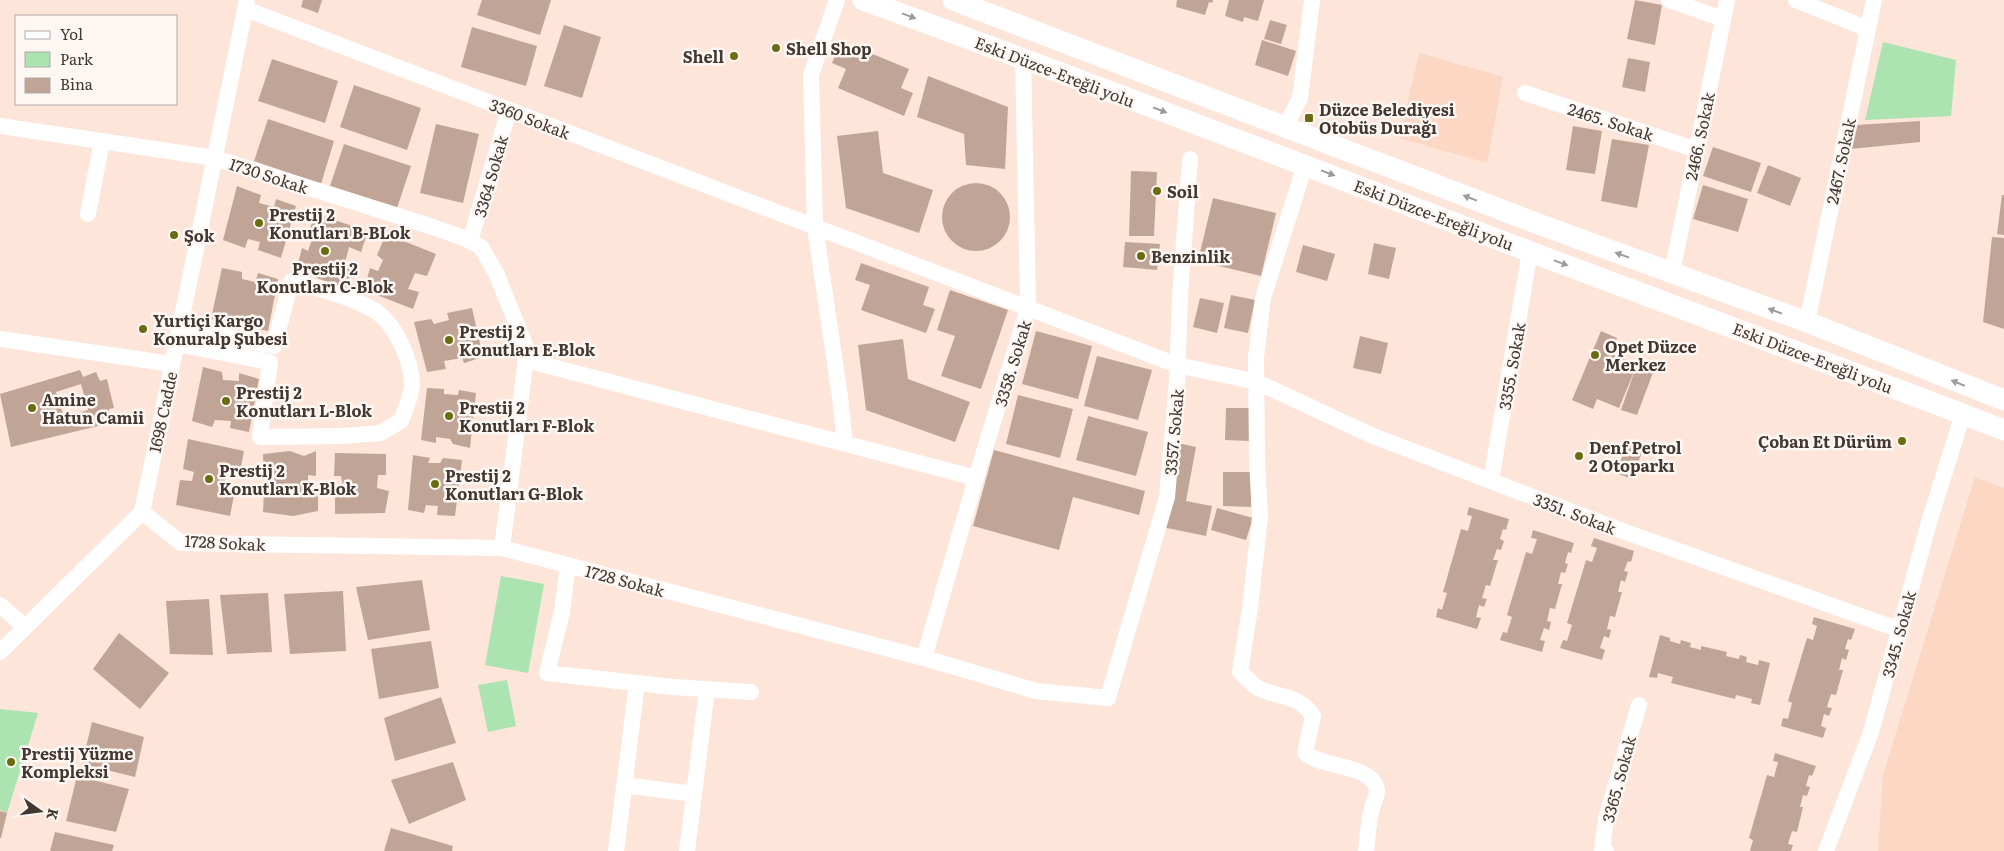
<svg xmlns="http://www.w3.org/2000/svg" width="2004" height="851" viewBox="0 0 2004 851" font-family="Literata,serif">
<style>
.built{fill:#fbd7c4}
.green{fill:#abe3b1}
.building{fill:#c0a597;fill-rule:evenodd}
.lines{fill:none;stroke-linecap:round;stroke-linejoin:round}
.minor{stroke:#fff;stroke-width:16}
.major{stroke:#fff;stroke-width:21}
.oneway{fill:#a09b98}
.poi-dot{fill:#696d0f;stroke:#fdf7f4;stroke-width:2}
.labels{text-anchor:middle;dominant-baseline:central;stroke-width:5;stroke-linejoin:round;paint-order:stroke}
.poi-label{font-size:16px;font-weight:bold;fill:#423731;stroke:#fdf7f4;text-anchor:start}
.street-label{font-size:16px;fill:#423731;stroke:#fdf7f4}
</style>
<rect width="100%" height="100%" fill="#fde5da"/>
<!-- built -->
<path class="built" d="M1419 53 1503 77 1487 163 1399 138Z
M1975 477 2004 488V851H1878L1883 775Z"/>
<!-- green -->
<path class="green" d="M1883 42 1956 60 1951 116 1865 120Z
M501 576 544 584 528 673 485 665Z
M507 680 516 726 488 732 478 685Z
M0 709 38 713 7 813 0 810Z"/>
<!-- building -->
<path class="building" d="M303 0H322L318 13 301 7Z
M482 0H551L540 35 477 15Z
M1177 0H1213L1212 3 1209 2 1205 15 1176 7Z
M1229 0H1264L1258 21 1244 17 1243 22 1225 16Z
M1635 0 1662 5 1655 45 1627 39Z
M1270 20 1287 25 1281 44 1264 39Z
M564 25 601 37 582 98 544 86Z
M472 27 537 46 526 86 461 67Z
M1262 40 1296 51 1288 76 1255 65Z
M841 41 909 69 901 88 913 93 904 116 838 88 846 69 832 63Z
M1628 58 1650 62 1645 92 1622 87Z
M272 59 338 81 325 123 258 101Z
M928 76 1008 107 1005 169 966 165 964 134 917 117Z
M354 85 421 108 407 150 340 127Z
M268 119 334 141 321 184 254 161Z
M1920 121V142L1851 149 1857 125Z
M436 124 479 134 463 203 420 193Z
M1573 126 1602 131 1595 174 1566 170Z
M878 131 883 173 933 190 919 233 846 208 837 136Z
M1612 139 1649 145 1637 208 1601 201Z
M344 144 411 166 397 208 330 186Z
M1713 147 1761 163 1751 192 1703 176Z
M1768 165 1801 178 1790 206 1757 193Z
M1131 171 1157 172 1154 236H1129Z
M942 217a34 34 0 1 1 68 0a34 34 0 1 1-68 0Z
M1703 185 1748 199 1738 232 1693 219Z
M237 186 261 195 259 203 274 207 276 199 296 206 281 258 258 250 260 242 248 239 245 248 223 240Z
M2002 195H2004V235L1997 234Z
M1213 198 1276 213 1261 276 1198 261Z
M316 214 368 231 361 252 349 247 345 263 353 268 346 288 296 271 302 248 308 251 313 236 307 235Z
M386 234 436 254 427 276 415 273 408 289 419 292 413 309 364 290 370 268 378 271 383 260 377 255Z
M1992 237 2004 238V329L1983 322Z
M1125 242 1160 244 1157 270 1123 267Z
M1374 243 1396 248 1389 279 1368 274Z
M1303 245 1335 254 1327 281 1296 272Z
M861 263 929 287 923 305 935 309 926 333 861 310 870 285 855 280Z
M222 268 242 272V279L255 282 258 273 278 279 268 331 248 327 247 321 232 318 231 322 211 319Z
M950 290 1008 310 981 389 941 376 955 336 937 330Z
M1231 295 1255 300 1248 333 1224 328Z
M1200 298 1224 303 1217 333 1193 327Z
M472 308 483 357 464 363 462 358 444 361 446 369 427 372 414 322 431 319 434 324 449 320 447 313Z
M1036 331 1092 346 1078 399 1022 384Z
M1601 331 1617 338 1611 354 1654 370 1637 415 1621 410 1636 367 1619 408 1597 399 1593 409 1572 400Z
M1360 336 1388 343 1381 374 1353 368Z
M903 339 908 379 970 402 955 442 866 410 858 345Z
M1097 356 1152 370 1138 420 1084 406Z
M203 367 222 372 223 380 239 381V373L259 379 249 432 230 428 231 421 215 420 212 427 192 421Z
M80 370 83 377 96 372 100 381 107 379 114 408 109 409V417L96 420 98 426 11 447 0 394ZM81 384 88 410 64 417 56 392Z
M427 388 444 389V394L458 395 459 390 476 393 470 448 453 444 450 439 436 437V443L421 440Z
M1018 395 1073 409 1060 458 1006 444Z
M1226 408H1251L1250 441 1225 440Z
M1088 416 1148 432 1136 476 1076 460Z
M188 439 244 451 239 477 226 476 224 487 235 490 230 516 176 505 180 480 192 481 194 472 183 469Z
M1628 441 1644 447 1632 479 1616 473Z
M1178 443 1196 447 1186 501 1212 506 1206 536 1162 527Z
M994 450 1145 491 1139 515 1073 497 1059 550 973 526Z
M290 451 304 456 316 451V476L308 475V490L318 492V511L293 516 263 512 264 490H272V477H264L263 454Z
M335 453 386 454V475H378L377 488 389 491 385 513 335 514V491H344L341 476H334Z
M413 455 430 458 428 463H440L443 458 462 460 455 516 437 515 438 506 426 505 424 513 408 510Z
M1223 472H1251V507L1223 506Z
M1469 507 1509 519 1506 530 1503 529 1500 539 1504 541 1501 550 1497 549 1493 560H1498L1490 586 1486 585 1482 598 1487 599 1484 607 1479 605 1476 617 1481 618 1477 629 1436 617 1438 608 1442 610 1447 593 1443 592 1461 529 1468 531 1472 516 1467 515Z
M1217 508 1253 518 1246 540 1211 530Z
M1533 530 1574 543 1571 553 1568 552 1565 563 1568 564 1565 573 1561 572 1558 584H1562L1555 609 1550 608 1547 621 1551 622 1549 630 1544 628 1540 640 1545 641 1542 652 1500 640 1503 632 1507 633 1512 617 1507 615 1526 552 1532 554 1537 539 1531 538Z
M1594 538 1634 551 1631 562 1628 561 1624 571 1628 572 1625 582 1621 580 1618 592H1622L1615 617 1610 616 1607 629 1611 630 1609 638 1604 636 1600 648 1605 650 1602 660 1560 648 1563 640 1567 641 1572 625 1567 623 1586 560 1592 562 1597 548 1591 546Z
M422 580 430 630 368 640 356 587Z
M343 591 346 651 290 654 284 594Z
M268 593 272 652 227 654 220 595Z
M209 599 213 655 170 654 166 601Z
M1814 617 1855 629 1851 640 1848 639 1845 649 1849 650 1846 660 1842 658 1839 670H1843L1836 695 1831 694 1827 707 1832 708 1829 716 1824 714 1821 726 1826 728 1823 738 1781 726 1783 718 1788 719 1792 703 1788 701 1807 638 1813 640 1817 626 1812 624Z
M119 633 169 673 140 709 93 669Z
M1660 635 1670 638V641L1680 644 1681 640 1691 643 1690 647 1701 650V646L1727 652 1726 656 1739 659 1740 655 1747 657 1746 662 1758 665 1759 660 1770 663 1760 705 1751 703 1752 699 1736 695 1735 699 1671 683 1673 677 1658 673 1657 678 1649 677Z
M431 641 439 688 379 699 371 649Z
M441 697 456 743 395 761 384 718Z
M92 722 144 737 135 777 82 764Z
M1775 753 1816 766 1812 776 1809 775 1806 786 1810 787 1807 796 1803 795 1800 807H1803L1797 832 1792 831 1788 844 1793 845 1791 851H1750L1753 840 1749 838 1767 775 1774 777 1778 762 1773 761Z
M453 762 466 800 409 824 391 780Z
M77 776 129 789 116 832 66 821Z
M0 811 7 813 1 838H0Z
M391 828 453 846 452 851H384Z
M55 832 114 845 112 851H50Z"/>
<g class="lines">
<!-- minor -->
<path class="minor" d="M837 0 811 75 815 227 840 397 845 444
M1669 0 1723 19
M1796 0 1868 29
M245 9 1177 365 1257 382 1373 436 1617 529 1900 630
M1525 93 1697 150
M0 126 215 158 433 227 466 239 481 247 497 275 527 350 502 548
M1285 127 1300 98 1312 0
M1305 165 1263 298 1256 357 1257 460 1260 517 1250 608 1240 672C1246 677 1252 684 1258 688 1279 699 1298 693 1313 716L1305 753C1322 768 1373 764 1377 790 1378 796 1373 803 1372 808 1368 822 1368 837 1366 851
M88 214 102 141
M470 241 509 110
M1672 273 1727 0
M1807 322 1874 0
M0 339 172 364
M176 344 270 362 260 437 343 436 380 433 401 421C405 410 412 395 412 383 411 360 396 326 377 312 356 298 321 290 297 282H291L274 346 179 328
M526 360 976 478
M1491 481 1530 251
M142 512 181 543 502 548 924 658 1036 691 1108 698 1167 497 1177 381 1180 296 1190 159
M568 565 562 612 547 673 673 687 751 692
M0 605 25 627
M0 652 142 512 247 0
M924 658 976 478 1028 308 1023 57
M624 785 694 794
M616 851 637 683
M687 851 707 689
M1606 851 1602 849 1606 819 1639 705
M1826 851 1871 732 1930 519 1963 414"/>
<!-- major -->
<path class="major" d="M863 0C1086 80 1307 167 1528 251 1687 311 1846 369 2004 430
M953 0 1541 225 1807 322 2004 400"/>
</g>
<!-- one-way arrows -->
<defs><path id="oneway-solid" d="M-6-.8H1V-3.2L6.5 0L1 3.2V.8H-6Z" transform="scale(1.25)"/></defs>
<g class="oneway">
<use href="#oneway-solid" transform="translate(909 16) rotate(20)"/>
<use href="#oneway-solid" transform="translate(1160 110) rotate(21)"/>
<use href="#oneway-solid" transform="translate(1328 173) rotate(21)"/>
<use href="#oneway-solid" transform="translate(1470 198) rotate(-159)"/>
<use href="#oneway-solid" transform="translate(1622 255) rotate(-160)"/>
<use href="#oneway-solid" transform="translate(1561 263) rotate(20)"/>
<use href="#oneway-solid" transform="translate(1775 311) rotate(-160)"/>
<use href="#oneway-solid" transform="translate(1958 383) rotate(-158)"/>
</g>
<!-- markers -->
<g class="poi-dot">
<circle cx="776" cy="48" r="5"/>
<circle cx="734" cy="56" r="5"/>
<rect x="1304" y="113" width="10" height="10" rx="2.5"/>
<circle cx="1157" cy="191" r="5"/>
<circle cx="259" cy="223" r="5"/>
<circle cx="174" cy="235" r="5"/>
<circle cx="325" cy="251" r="5"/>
<circle cx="1141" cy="256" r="5"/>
<circle cx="143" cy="329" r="5"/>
<circle cx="449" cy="340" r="5"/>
<circle cx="1595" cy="355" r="5"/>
<circle cx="226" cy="401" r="5"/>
<circle cx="32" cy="408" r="5"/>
<circle cx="449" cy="416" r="5"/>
<circle cx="1902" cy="441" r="5"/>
<circle cx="1579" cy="456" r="5"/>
<circle cx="209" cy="479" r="5"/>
<circle cx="435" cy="484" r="5"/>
<circle cx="11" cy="762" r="5"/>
</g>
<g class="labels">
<!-- poi labels -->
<g class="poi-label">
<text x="786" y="48">Shell Shop</text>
<text x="724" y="56" text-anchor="end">Shell</text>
<text x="1319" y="109">Düzce Belediyesi<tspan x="1319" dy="18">Otobüs Durağı</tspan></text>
<text x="1167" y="191">Soil</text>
<text x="269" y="214">Prestij 2<tspan x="269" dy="18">Konutları B-BLok</tspan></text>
<text x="184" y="235">Şok</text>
<text x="1151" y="256">Benzinlik</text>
<text x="325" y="268" text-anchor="middle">Prestij 2<tspan x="325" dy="18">Konutları C-Blok</tspan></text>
<text x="153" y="320">Yurtiçi Kargo<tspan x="153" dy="18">Konuralp Şubesi</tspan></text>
<text x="459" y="331">Prestij 2<tspan x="459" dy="18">Konutları E-Blok</tspan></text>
<text x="1605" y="346">Opet Düzce<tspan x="1605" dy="18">Merkez</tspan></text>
<text x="236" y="392">Prestij 2<tspan x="236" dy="18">Konutları L-Blok</tspan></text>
<text x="42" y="399">Amine<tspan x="42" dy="18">Hatun Camii</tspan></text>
<text x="459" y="407">Prestij 2<tspan x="459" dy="18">Konutları F-Blok</tspan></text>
<text x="1892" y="441" text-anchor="end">Çoban Et Dürüm</text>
<text x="1589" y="447">Denf Petrol<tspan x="1589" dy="18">2 Otoparkı</tspan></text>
<text x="219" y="470">Prestij 2<tspan x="219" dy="18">Konutları K-Blok</tspan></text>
<text x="445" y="475">Prestij 2<tspan x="445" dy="18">Konutları G-Blok</tspan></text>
<text x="21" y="753">Prestij Yüzme<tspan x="21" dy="18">Kompleksi</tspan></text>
</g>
<!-- street labels -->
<g class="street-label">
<text transform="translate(1055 71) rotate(21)">Eski Düzce-Ereğli yolu</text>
<text transform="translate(530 118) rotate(21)">3360 Sokak</text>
<text transform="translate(1611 121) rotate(18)">2465. Sokak</text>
<text transform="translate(1699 136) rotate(-78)">2466. Sokak</text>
<text transform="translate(1840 161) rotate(-78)">2467. Sokak</text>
<text transform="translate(269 175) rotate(18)">1730 Sokak</text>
<text transform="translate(490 176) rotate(-74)">3364 Sokak</text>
<text transform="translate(1434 214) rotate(21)">Eski Düzce-Ereğli yolu</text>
<text transform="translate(1813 357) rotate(21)">Eski Düzce-Ereğli yolu</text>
<text transform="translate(1012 363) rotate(-73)">3358. Sokak</text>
<text transform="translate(1511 366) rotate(-80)">3355. Sokak</text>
<text transform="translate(162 412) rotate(-78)">1698 Cadde</text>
<text transform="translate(1173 432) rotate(-85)">3357. Sokak</text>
<text transform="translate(1575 513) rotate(21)">3351. Sokak</text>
<text transform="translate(225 542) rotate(3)">1728 Sokak</text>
<text transform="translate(625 580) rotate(15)">1728 Sokak</text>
<text transform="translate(1898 634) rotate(-75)">3345. Sokak</text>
<text transform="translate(1618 779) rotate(-75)">3365. Sokak</text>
</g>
</g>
<!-- legend -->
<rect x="15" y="15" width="162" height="90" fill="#fdf7f4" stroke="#b2aaa6"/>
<rect x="25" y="31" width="25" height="8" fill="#ffffff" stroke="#b2aaa6"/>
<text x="60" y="40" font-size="15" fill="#423731">Yol</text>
<rect x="25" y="52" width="25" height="15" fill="#abe3b1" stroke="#b2aaa6"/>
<text x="60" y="65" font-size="15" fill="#423731">Park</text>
<rect x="25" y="78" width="25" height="15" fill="#c0a597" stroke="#b2aaa6"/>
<text x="60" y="90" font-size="15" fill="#423731">Bina</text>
<!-- north arrow -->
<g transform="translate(40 811) rotate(104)" stroke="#fdf7f4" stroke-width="4" paint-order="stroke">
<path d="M0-4L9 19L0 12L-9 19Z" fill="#423731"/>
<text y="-8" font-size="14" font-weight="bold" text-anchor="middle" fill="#423731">K</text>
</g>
</svg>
